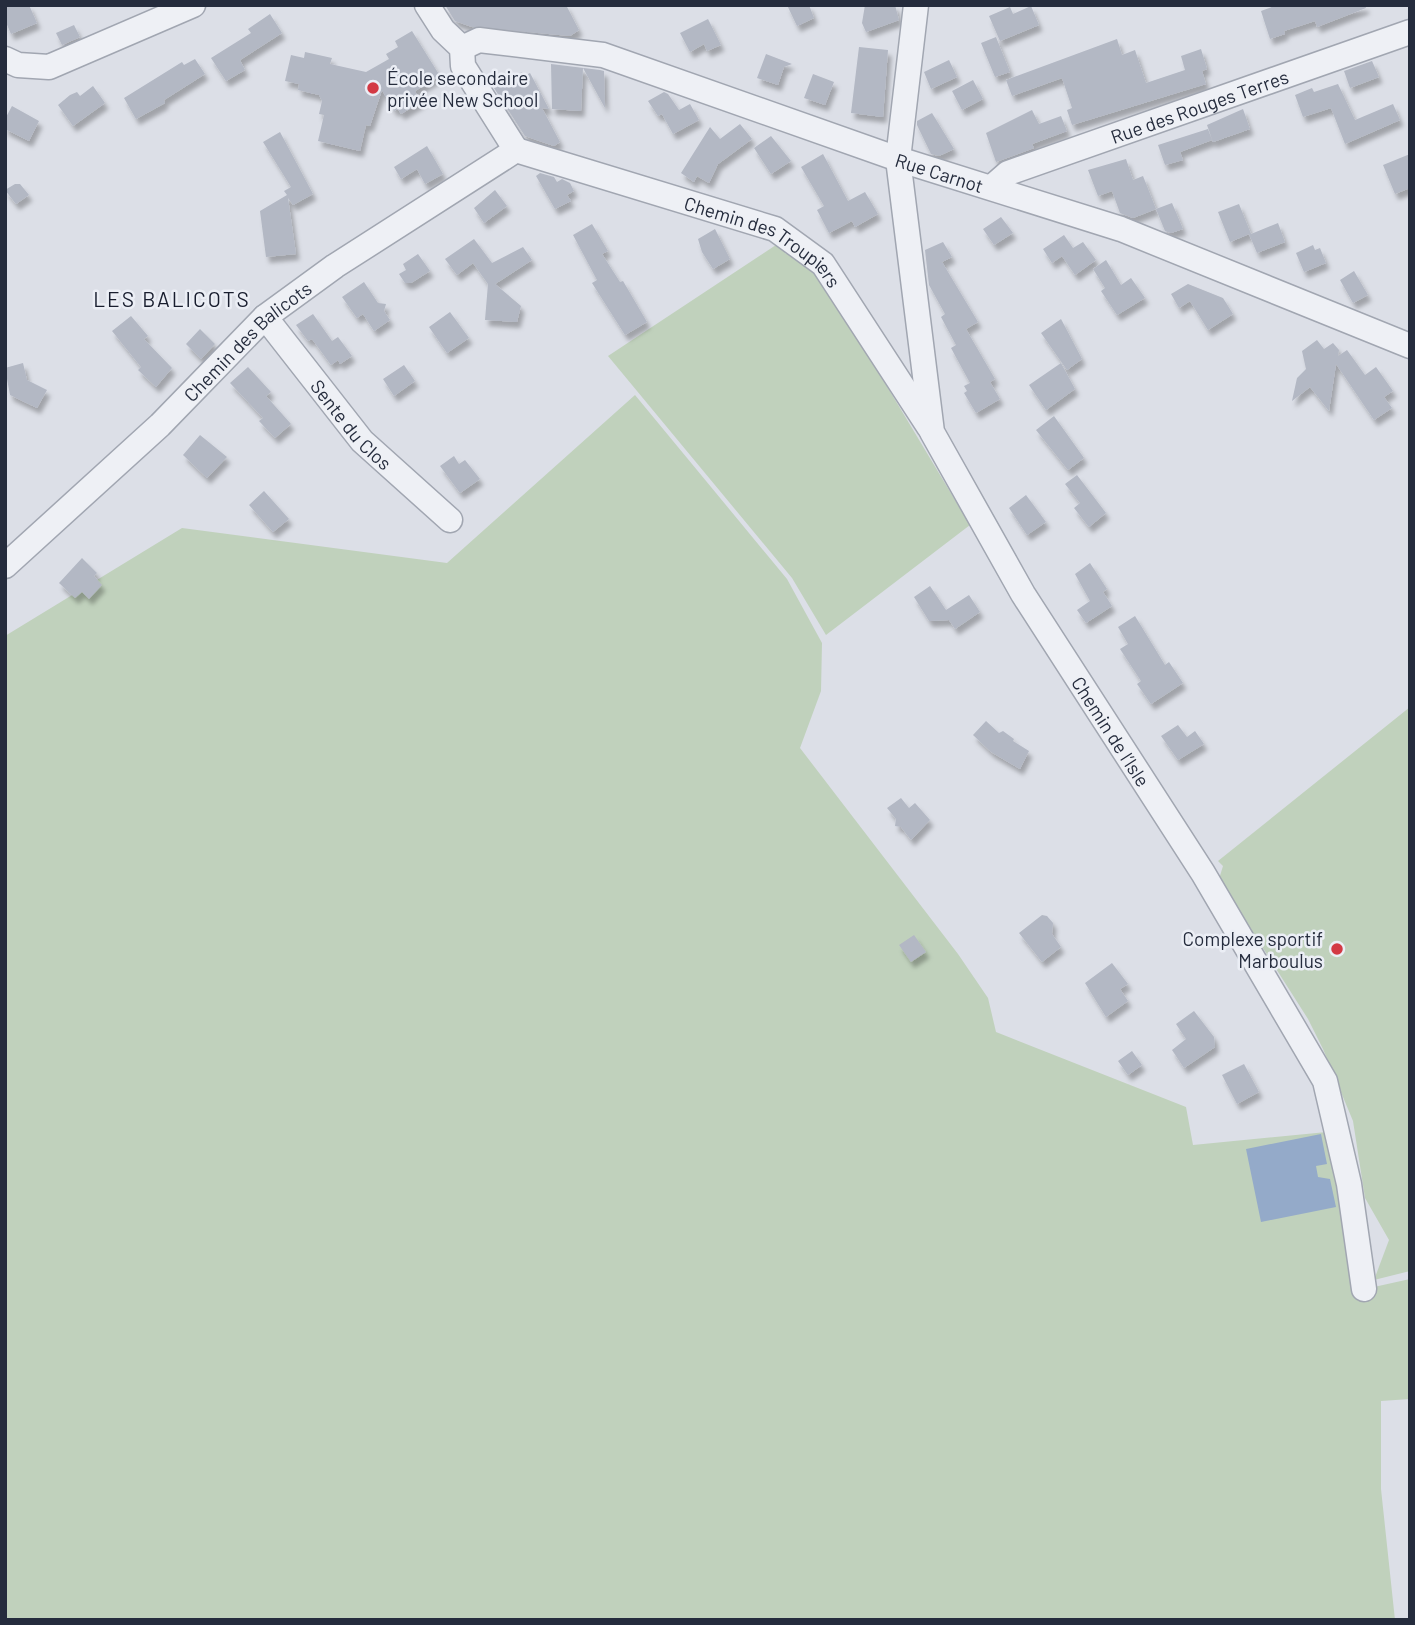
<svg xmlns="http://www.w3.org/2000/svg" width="1415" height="1625" viewBox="0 0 1415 1625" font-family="Barlow,sans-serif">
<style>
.green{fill:#c0d1bc}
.water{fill:#94aac9}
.building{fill:#b3b8c4;filter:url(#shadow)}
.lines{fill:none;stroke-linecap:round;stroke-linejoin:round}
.minor-casing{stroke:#a1a6b1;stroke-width:27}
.minor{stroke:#eef0f5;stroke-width:24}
.poi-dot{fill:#d33944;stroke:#ebeef5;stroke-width:2.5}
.labels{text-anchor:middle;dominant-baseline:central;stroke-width:5;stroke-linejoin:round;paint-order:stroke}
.poi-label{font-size:19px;fill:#252c3d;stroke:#ebeef5;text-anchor:start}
.street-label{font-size:19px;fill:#252c3d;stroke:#ebeef5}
.neighbourhood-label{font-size:21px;letter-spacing:2px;fill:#181d2e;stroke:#ebeef5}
</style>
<defs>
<filter id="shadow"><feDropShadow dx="3.5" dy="6" stdDeviation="2" flood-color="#0004"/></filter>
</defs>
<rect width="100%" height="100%" fill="#dcdfe7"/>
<!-- green -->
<path class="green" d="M779 243 786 254 793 252 815 266 970 525 826 635 792 578 608 356Z
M635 395 787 579 822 643 821 691 800 748 958 954 988 998 996 1032 1186 1107 1193 1145 1337 1131 1365 1289 1410 1279V1399L1381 1401V1489L1395 1620H5V636L182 528 447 563Z
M1410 707V1271L1374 1280 1389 1240 1365 1198 1353 1121 1323 1049 1308 1019 1219 879 1223 866 1218 861Z"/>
<!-- water -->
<path class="water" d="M1321 1134 1327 1164 1316 1166 1318 1177 1330 1179 1336 1207 1261 1222 1246 1149Z"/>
<!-- building -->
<path class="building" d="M11 5H29L37 23 11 34 5 20V8Z
M445 5H566L579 30 570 36 472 27 455 21Z
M787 5H809L814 18 797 26Z
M865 5H895L899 20 866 32 862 23Z
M1277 5H1365L1366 8 1317 27 1315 21 1284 31 1285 34 1270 39 1261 11Z
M1031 6 1039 25 1000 41 989 16 1010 7 1013 14Z
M270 14 282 33 240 60 245 70 226 81 211 58 251 33 248 29Z
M708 19 721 45 707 51 704 44 690 52 680 33Z
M74 25 80 37 62 45 56 33Z
M412 31 440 76 415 91 421 102 401 114 398 109 394 111 382 90 370 126 366 125 360 151 318 141 324 115 319 114 322 101 319 95 298 90 299 84 285 81 291 55 304 58 305 52 332 58 330 64 366 72 389 59 386 54 398 47 395 41Z
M996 37 1010 72 995 77 981 43Z
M1117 39 1122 55 1135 50 1146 83 1185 70 1181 56 1201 49 1207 69 1202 71 1206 84 1072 125 1067 110 1072 108 1062 78 1012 96 1006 80Z
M859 47 888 50 883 117 851 113Z
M766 54 792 64 784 67 778 85 757 78Z
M195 59 205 74 164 100 165 103 136 119 124 98 182 62 184 65Z
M949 60 957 77 931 89 924 72Z
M1372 61 1379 77 1350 88 1344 71Z
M551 64 600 70 604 71 605 108 583 68 581 111 552 109Z
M522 72 524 76 530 73 549 109 542 108 560 142 554 146 525 136 494 88Z
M813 74 834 82 825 105 804 98Z
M973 80 983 99 962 110 952 91Z
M1338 84 1355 120 1393 104 1400 120 1345 144 1331 108 1303 117 1295 95 1312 88 1314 92Z
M93 86 105 103 73 126 58 105 70 95 77 92 80 96Z
M664 92 668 94 679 110 690 104 699 120 673 134 662 114 658 116 648 101Z
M12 106 39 121 29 141 5 129V119Z
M1243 109 1250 129 1213 142 1207 125Z
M1032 110 1039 124 1061 116 1067 131 1032 144 1034 148 996 162 986 133Z
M932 113 954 149 939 156 931 154 917 125V121Z
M740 124 752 139 718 164 709 183 697 176 694 182 681 173 710 127 720 139Z
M1208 129 1212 140 1180 152 1183 160 1165 165 1158 145Z
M280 132 313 194 293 205 288 198 296 254 266 257 260 211 287 195 284 191 291 187 263 142Z
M771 136 791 161 771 174 754 148Z
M427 146 443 174 425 184 417 169 401 179 394 167Z
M823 154 848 201 865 192 878 214 855 227 852 221 829 233 817 210 824 206 801 167Z
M1410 154V188L1395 194 1383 165Z
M1126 159 1133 180 1143 176 1156 209 1172 203 1183 229 1171 233 1165 231 1156 209 1133 218 1120 213 1112 191 1098 196 1088 170Z
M540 173 554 177 557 182 562 179 570 183 574 191 567 195 571 201 555 209 536 176Z
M15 184H20L29 195 16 204 5 190Z
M495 190 507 206 484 223 474 208Z
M1239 204 1251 234 1278 223 1285 242 1257 253 1249 234 1230 242 1218 212Z
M1001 217 1013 233 994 245 983 229Z
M592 224 608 251 602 254 620 282 623 281 647 322 625 335 592 283 597 280 573 235Z
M715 229 730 259 713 269 702 252 698 239Z
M1064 235 1073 248 1083 242 1096 260 1075 275 1062 256 1052 263 1043 249Z
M474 239 492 263 523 247 532 260 495 284 521 306 517 322 485 320 488 284 473 263 457 275 445 259Z
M943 242 952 257 942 262 978 322 966 329 995 379 990 382 1000 399 976 413 964 393 967 391 964 386 970 383 951 348 956 345 941 317 945 314 929 285 925 250Z
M1313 245 1315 250 1320 248 1326 263 1304 272 1296 253Z
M418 254 430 271 411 283H405L399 274 406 270 403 264Z
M1106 260 1121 285 1131 278 1145 298 1117 315 1101 291 1105 288 1093 269Z
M1354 271 1368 295 1353 303 1340 280Z
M364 282 378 303 386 304 384 311 390 320 374 331 363 314 357 318 342 297Z
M1188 284 1223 298 1233 314 1208 330 1190 301 1179 308 1171 294Z
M450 312 469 338 447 353 429 327Z
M313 314 332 341 338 337 352 356 340 364 338 360 331 365 312 339 308 341 296 325Z
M131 316 148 336 144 339 172 368 156 387 138 370 141 367 112 331Z
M1061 319 1082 359 1067 370 1041 333Z
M200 329 215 344 201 359 186 344Z
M1317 340 1324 349 1333 343 1339 350 1338 356 1347 350 1365 375 1376 367 1393 391 1384 397 1392 408 1374 420 1336 364 1329 411 1310 387 1292 401 1297 378 1306 369 1302 351Z
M23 363 27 380 47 390 37 408 10 395 5 368Z
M1061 363 1075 389 1046 410 1029 385Z
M404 365 415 381 394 396 383 379Z
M248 367 271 392 266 396 291 424 275 438 259 421 263 418 230 383Z
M1054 416 1084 458 1068 470 1036 430Z
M200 435 227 457 207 478 183 455Z
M454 456 459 464 465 460 480 479 460 493 440 466Z
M1077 475 1106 513 1089 527 1074 508 1080 503 1065 484Z
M264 491 289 519 273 532 249 505Z
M1026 495 1046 522 1027 535 1009 508Z
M82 558 97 573 94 576 102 585 89 599 82 592 75 598 59 583Z
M1090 563 1107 589 1103 592 1112 606 1086 623 1077 610 1090 601 1075 574Z
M930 586 946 610 969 595 980 612 955 629 949 620 929 621 914 597Z
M1135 616 1165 665 1169 662 1183 683 1151 704 1137 684 1141 681 1120 649 1128 644 1118 627Z
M986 721 999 733 1003 731 1014 739 1013 741 1029 751 1020 769 991 752 973 735Z
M1178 725 1187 737 1195 731 1204 744 1178 760 1161 736Z
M901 798 909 808 915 803 930 820 911 840 901 827 895 826 896 819 887 808Z
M1042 915 1047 916 1053 923 1052 934 1061 947 1042 962 1019 933Z
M914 935 926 952 911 962 899 945Z
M1112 963 1128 984 1120 989 1128 1001 1106 1017 1085 983Z
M1194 1011 1214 1037 1215 1047 1184 1068 1172 1050 1186 1039 1176 1024Z
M1132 1051 1142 1065 1128 1075 1118 1061Z
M1244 1064 1259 1092 1237 1104 1222 1075Z"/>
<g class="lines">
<!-- minor casing -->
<g class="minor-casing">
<g id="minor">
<path d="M427 5 443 30 462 48 463 66 516 150"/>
<path id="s1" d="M916 5 898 159 932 432 1023 594 1203 873 1325 1081 1349 1184 1364 1289"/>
<path id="s2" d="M462 48 479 40 603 55 898 159 1121 229 1410 346"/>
<path d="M5 59 18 65 49 67 193 5"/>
<path id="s3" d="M516 150 775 229 823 264 929 427"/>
<path id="s4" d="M992 187 1008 173 1410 32"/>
<path id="s5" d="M265 317 362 441 450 520"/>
<path id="s6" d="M5 566 160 425 265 317 335 266 516 150"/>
</g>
</g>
<!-- minor -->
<use href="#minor" class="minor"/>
</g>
<!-- markers -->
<g class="poi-dot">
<circle cx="373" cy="88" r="7"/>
<circle cx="1337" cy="949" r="7"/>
</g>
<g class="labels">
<!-- poi labels -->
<g class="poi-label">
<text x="387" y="77">École secondaire<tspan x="387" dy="22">privée New School</tspan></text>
<text x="1323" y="938" text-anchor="end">Complexe sportif<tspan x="1323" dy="22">Marboulus</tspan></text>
</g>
<!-- street labels -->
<g class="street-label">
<text stroke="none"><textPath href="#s4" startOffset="224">Rue des Rouges Terres</textPath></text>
<text stroke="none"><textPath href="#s2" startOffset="500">Rue Carnot</textPath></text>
<text stroke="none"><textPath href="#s3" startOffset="266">Chemin des Troupiers</textPath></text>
<text stroke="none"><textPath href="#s6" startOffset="331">Chemin des Balicots</textPath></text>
<text stroke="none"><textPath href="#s5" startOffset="138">Sente du Clos</textPath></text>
<text stroke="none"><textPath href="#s1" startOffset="779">Chemin de l’Isle</textPath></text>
</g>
<!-- neighbourhood labels -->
<g class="neighbourhood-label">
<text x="172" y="298">LES BALICOTS</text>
</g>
</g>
<!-- border -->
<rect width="1415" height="1625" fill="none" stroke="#252c3d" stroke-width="14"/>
</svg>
